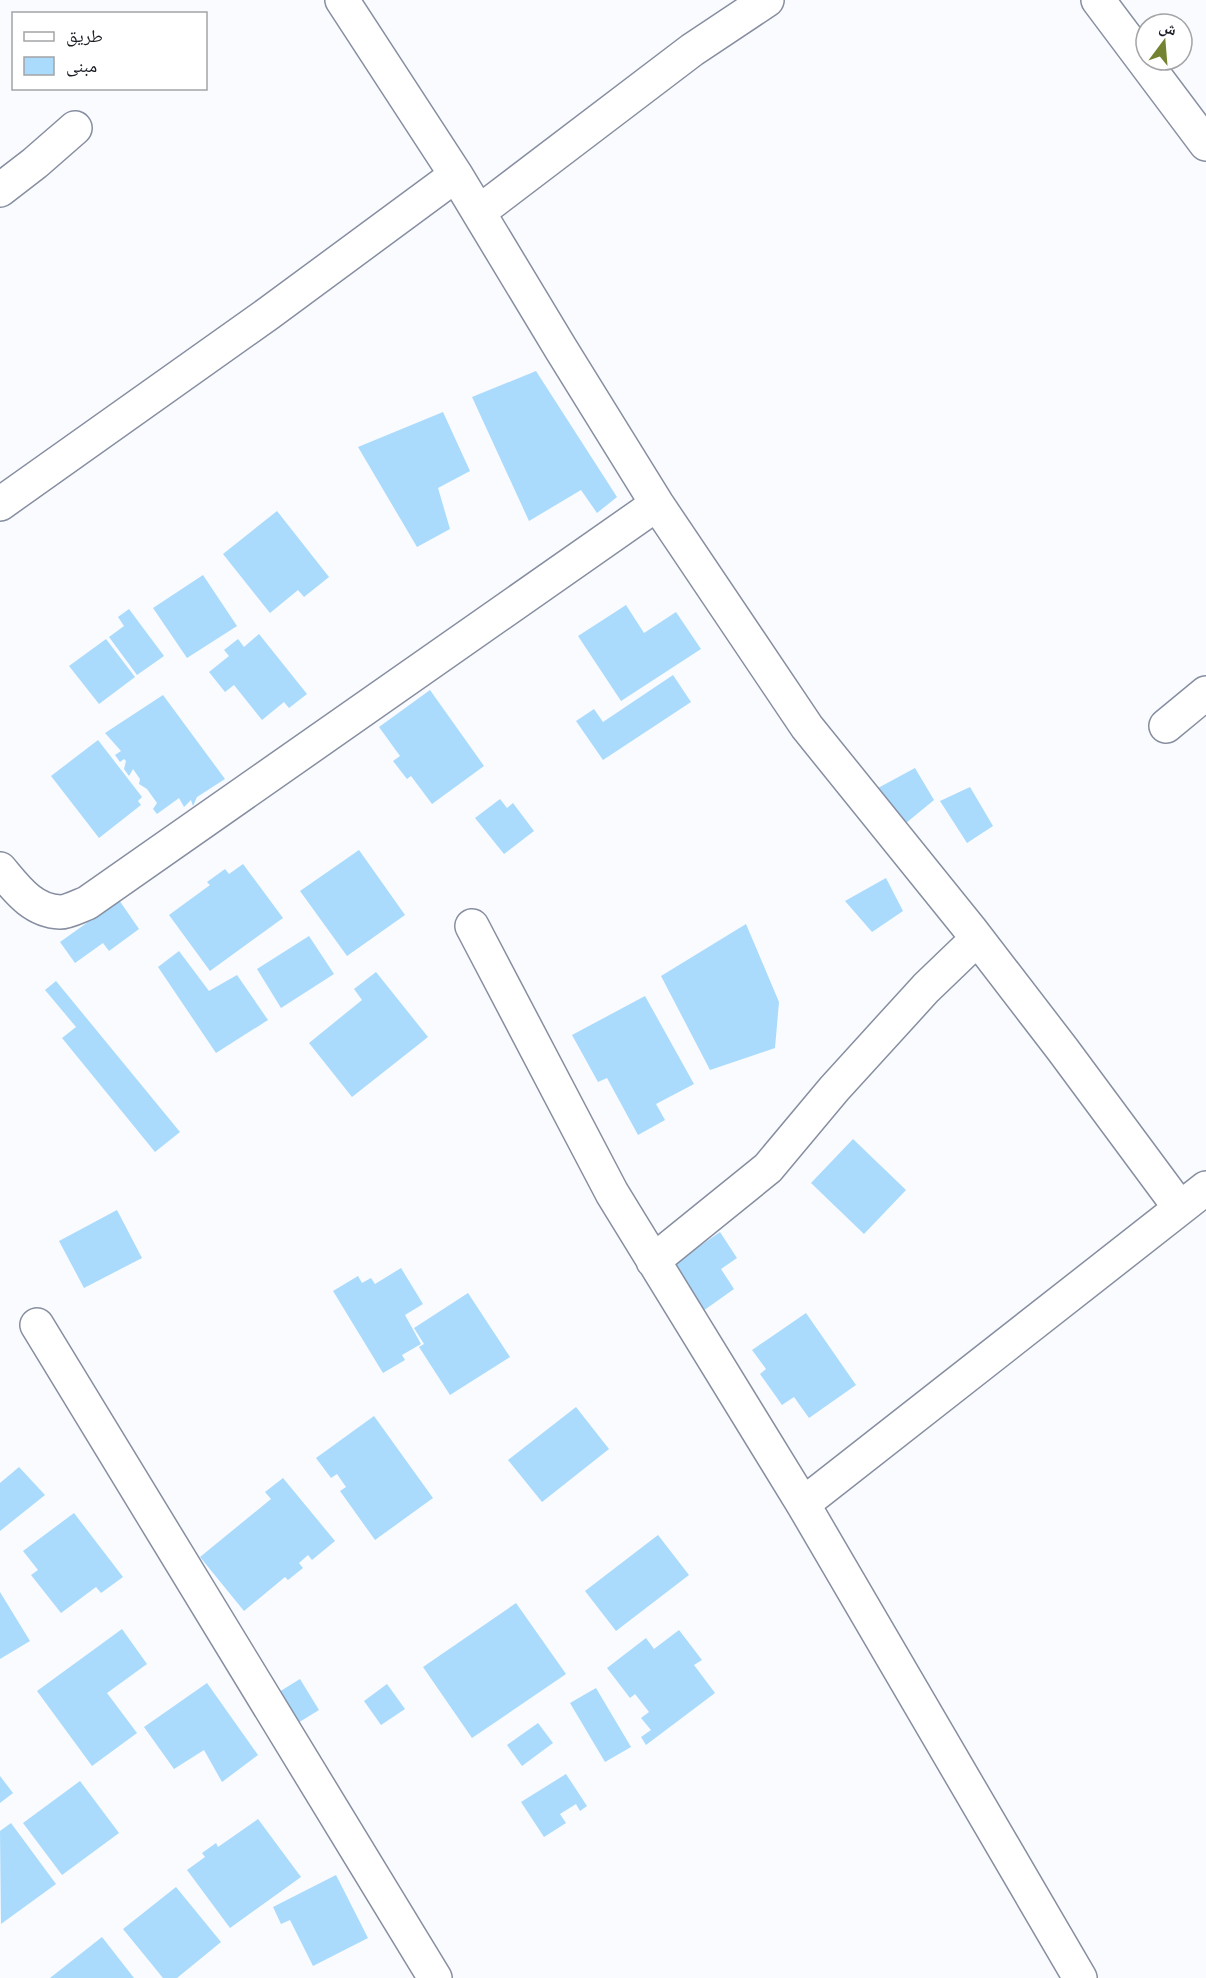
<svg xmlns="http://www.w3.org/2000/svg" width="1206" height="1978" viewBox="0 0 1206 1978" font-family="'Roboto Condensed','Noto Naskh Arabic',sans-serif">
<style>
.building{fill:#aadbfc}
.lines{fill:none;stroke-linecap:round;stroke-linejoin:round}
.minor-casing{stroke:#878ea0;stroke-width:36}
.minor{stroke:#fff;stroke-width:33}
</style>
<rect width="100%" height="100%" fill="#f9fbff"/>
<!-- building -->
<path class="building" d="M536 371 617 497 597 513 581 490 529 521 472 397Z
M443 412 470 471 438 488 450 529 417 547 358 447Z
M277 511 329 577 304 597 298 590 270 613 223 554Z
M203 575 237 626 187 658 153 608Z
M626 605 644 633 676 612 701 649 621 701 578 636Z
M129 609 164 656 137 675 109 637 124 626 118 617Z
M259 634 307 694 289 708 284 702 262 720 234 685 225 692 209 672 229 656 224 650 238 639 244 647Z
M106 639 135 677 99 704 69 666Z
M673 675 691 702 603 760 576 721 594 709 603 722Z
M430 690 484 766 432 804 411 776 407 779 393 761 400 756 379 727Z
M163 695 225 779 197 797 193 806 191 800 184 807 179 798 157 814 153 809 157 803 147 789 139 784 140 779 133 769 129 776 124 769 126 761 124 759 120 762 115 755 121 751 105 733Z
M98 740 142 797 138 801 141 805 99 838 51 776Z
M915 768 934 800 900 828 878 788Z
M970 787 993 826 967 843 940 801Z
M500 799 507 808 513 803 534 831 504 854 475 818Z
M359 850 405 915 347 956 300 891Z
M243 864 283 918 210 971 169 915 210 885 207 882 225 869 229 874Z
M886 878 903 911 872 932 845 901Z
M119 900 139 929 109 951 103 943 75 963 60 942Z
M746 924 779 1002 775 1048 710 1070 661 976Z
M309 936 334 974 281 1008 257 969Z
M179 951 209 991 237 975 268 1020 216 1053 158 967Z
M376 972 428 1037 352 1097 309 1043 362 1000 354 989Z
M56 981 180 1132 155 1152 62 1038 76 1027 45 990Z
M645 996 694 1084 656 1104 665 1120 638 1135 607 1078 598 1082 572 1035Z
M853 1139 906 1190 864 1234 811 1183Z
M117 1210 142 1258 84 1288 59 1241Z
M720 1232 737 1258 721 1269 734 1289 703 1311 672 1265Z
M401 1268 423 1304 405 1315 421 1344 402 1355 405 1360 383 1373 333 1291 358 1276 362 1283 371 1278 375 1284Z
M468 1293 510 1357 450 1395 419 1347 424 1344 414 1328Z
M806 1313 856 1385 809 1418 794 1397 782 1405 760 1374 766 1369 752 1350Z
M576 1407 609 1449 542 1502 508 1460Z
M374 1416 433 1498 375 1540 340 1491 346 1487 337 1474 331 1478 316 1458Z
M19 1467 45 1495 0 1531V1483Z
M283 1478 335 1541 312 1560 308 1555 299 1563 303 1568 288 1580 285 1577 244 1611 200 1557 271 1499 265 1492Z
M74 1513 123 1577 101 1593 96 1587 61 1613 31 1575 38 1570 23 1551Z
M658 1535 689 1575 616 1631 585 1591Z
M0 1592 30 1641 0 1659Z
M516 1603 566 1674 472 1738 423 1667Z
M122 1629 147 1664 107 1693 137 1733 92 1766 37 1691Z
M679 1630 702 1660 694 1665 715 1693 646 1745 641 1737 651 1730 641 1718 649 1712 635 1694 630 1698 607 1668 646 1638 654 1649Z
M300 1679 319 1710 293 1726 274 1695Z
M207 1683 258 1755 222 1782 204 1750 174 1769 144 1727Z
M387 1684 405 1709 381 1725 364 1701Z
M596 1688 631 1747 605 1762 570 1703Z
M538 1723 553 1743 522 1766 507 1745Z
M566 1774 587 1806 580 1811 576 1804 560 1814 566 1823 544 1837 521 1802Z
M0 1776 13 1793 0 1803Z
M80 1781 119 1833 62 1875 23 1823Z
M258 1819 301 1877 230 1928 187 1870 205 1857 202 1853 216 1843 218 1847Z
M11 1823 56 1884 1 1924 0 1831Z
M336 1875 368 1938 313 1966 290 1920 281 1924 273 1907Z
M176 1887 221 1942 177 1978H163L123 1929Z
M102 1937 134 1978H50Z"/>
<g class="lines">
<!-- minor casing -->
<g class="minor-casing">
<path id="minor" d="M342 0 456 175 561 349 657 504 807 727 970 929 1063 1050 1180 1208
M1098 0 1206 144
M0 190 35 163 75 128
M479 212 692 50 767 0
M0 504 269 313 456 175
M1166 726 1206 693
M0 869C16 888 32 911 60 912 68 912 79 906 87 903L657 504
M472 926 612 1193 803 1504 1080 1978
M653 1261 768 1168 834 1089 926 988 977 939
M37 1325 435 1978
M803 1504 1206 1188"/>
</g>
<!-- minor -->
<use href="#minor" class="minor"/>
</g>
<!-- legend -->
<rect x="12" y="12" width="195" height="78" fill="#ffffff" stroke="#a3a4a7" stroke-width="1.5"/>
<rect x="24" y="32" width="30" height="9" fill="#ffffff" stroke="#a3a4a7" stroke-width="1.5"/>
<text x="66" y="42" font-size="18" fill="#191c23">طريق</text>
<rect x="24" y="57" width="30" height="18" fill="#aadbfc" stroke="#a3a4a7" stroke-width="1.5"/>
<text x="66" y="72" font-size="18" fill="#191c23">مبنى</text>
<!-- north arrow -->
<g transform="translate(1164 42) rotate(16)"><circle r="28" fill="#ffffff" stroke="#a3a4a7" stroke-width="1.5"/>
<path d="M0-4.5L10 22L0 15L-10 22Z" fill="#738331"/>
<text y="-9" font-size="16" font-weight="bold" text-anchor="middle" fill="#191c23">ش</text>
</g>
</svg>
